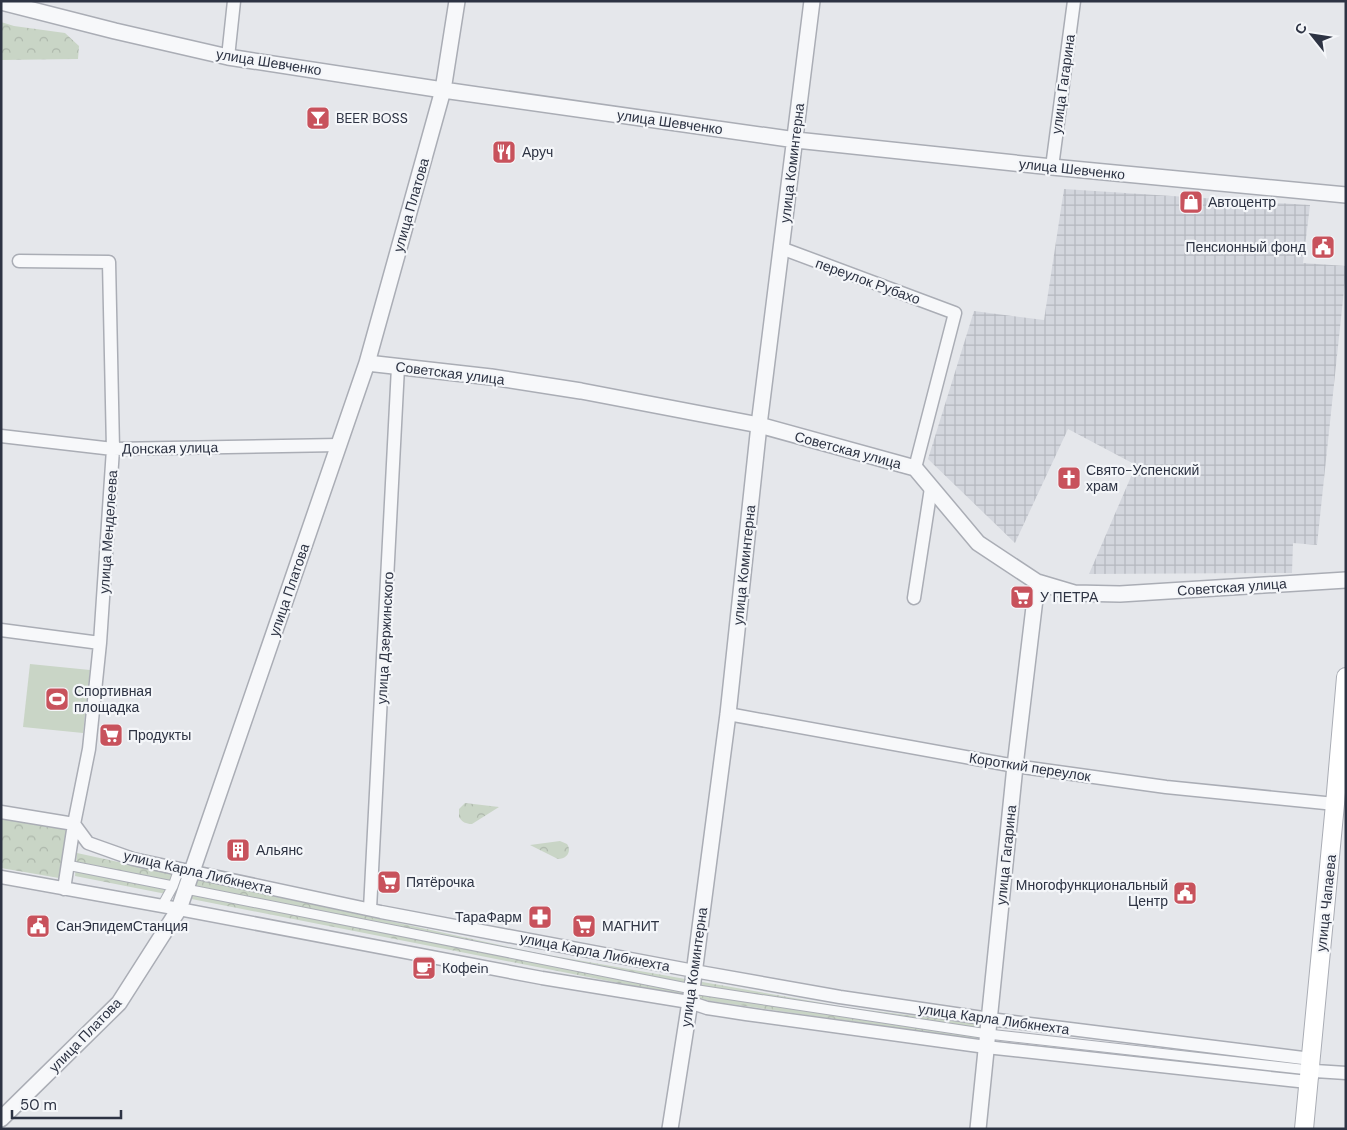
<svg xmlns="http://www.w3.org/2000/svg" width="1347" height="1130" viewBox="0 0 1347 1130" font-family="'DM Sans',sans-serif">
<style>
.industrial{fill:url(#industrial-grid)}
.park{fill:url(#park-crowns)}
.garden{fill:#c9d5c6}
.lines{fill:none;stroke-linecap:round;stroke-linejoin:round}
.pedestrian-casing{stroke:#aaadb5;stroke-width:11}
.minor-casing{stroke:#aaadb5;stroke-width:15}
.tertiary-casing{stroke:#aaadb5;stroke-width:18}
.secondary-casing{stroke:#aaadb5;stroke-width:20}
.pedestrian{stroke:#f7f8fa;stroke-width:9}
.minor{stroke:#f7f8fa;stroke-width:12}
.tertiary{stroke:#f7f8fa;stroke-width:15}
.secondary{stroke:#fff;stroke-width:18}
.labels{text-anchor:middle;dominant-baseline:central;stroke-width:4.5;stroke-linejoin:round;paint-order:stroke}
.street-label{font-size:14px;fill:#2d3343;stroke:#f4f6f9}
.poi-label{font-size:14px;fill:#2d3343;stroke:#f4f6f9;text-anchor:start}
</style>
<defs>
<pattern id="industrial-grid" width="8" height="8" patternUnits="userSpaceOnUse" patternTransform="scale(1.25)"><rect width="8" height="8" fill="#d3d6dd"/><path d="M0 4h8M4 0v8" fill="none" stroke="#b5b8bf"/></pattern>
<pattern id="park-crowns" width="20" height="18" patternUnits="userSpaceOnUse" patternTransform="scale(1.25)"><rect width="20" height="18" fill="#c9d5c6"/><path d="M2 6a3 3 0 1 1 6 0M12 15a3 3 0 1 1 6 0" fill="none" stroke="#adb7ab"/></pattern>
</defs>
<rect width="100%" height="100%" fill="#e5e7eb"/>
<!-- industrial -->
<path class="industrial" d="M1064 189 1310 205 1303 263 1346 266V271L1317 545 1293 543 1292 573 1089 574 1136 465 1068 429 1015 543 928 459 974 311 1044 320Z"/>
<!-- park -->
<path class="park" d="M1 22 14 26 65 33 79 46 78 59 1 60Z
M465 803 499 807 472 824C466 824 462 822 459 817V809Z
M1 817 69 828 59 878 1 868Z
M560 841 567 844C572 851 567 859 558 859L530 845Z
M77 853 537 953 851 1008 980 1024 979 1040 710 1001 75 876Z"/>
<!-- garden -->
<path class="garden" d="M30 664 90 670 83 733 23 727Z"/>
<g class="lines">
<!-- pedestrian casing -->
<g class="pedestrian-casing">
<path id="pedestrian" d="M67 865 173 886
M186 889 692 989 988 1034 1309 1070
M162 906 173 886 179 869"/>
</g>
<!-- minor casing -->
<g class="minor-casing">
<path id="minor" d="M228 57 234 1
M1052 167 1074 1
M781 248 955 313 915 468
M19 261 109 262 113 449 100 643 89 749 74 824 64 889
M1 436 113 449 339 445
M914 598 931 488
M1 630 100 643
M728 714 1015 766 1166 787 1335 804
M1 812 74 824 88 843 133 859 381 912 694 971 840 997 990 1019 1311 1059 1313 1066
M1 877 179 909 542 978 689 1002 707 1008 746 1014 986 1047 1289 1080 1308 1082 1313 1074
M370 909 398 367
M1315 1071 1346 1073"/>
</g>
<!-- tertiary casing -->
<g class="tertiary-casing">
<path id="tertiary" d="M1 2 115 31 228 57 443 90 796 140 1052 167 1346 195
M367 363 491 377 581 391 759 425 915 468 978 543 1037 582 1074 593 1120 594 1346 580
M1 1119 119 1003 179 909 367 363 443 90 457 1
M670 1129 692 989 728 714 759 425 812 1
M978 1129 1015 766 1037 582"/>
</g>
<!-- secondary casing -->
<g class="secondary-casing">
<path id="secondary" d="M1304 1129 1335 804 1346 677"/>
</g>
<!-- pedestrian -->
<use href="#pedestrian" class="pedestrian"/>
<!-- minor -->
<use href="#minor" class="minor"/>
<!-- tertiary -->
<use href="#tertiary" class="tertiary"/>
<!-- secondary -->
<use href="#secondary" class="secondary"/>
</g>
<!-- icons -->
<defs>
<g id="bar-square" transform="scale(1.25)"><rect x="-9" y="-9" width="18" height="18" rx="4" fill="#c8525c" stroke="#f4f6f9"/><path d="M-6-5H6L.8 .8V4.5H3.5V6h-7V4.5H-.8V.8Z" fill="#fff"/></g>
<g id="restaurant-square" transform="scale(1.25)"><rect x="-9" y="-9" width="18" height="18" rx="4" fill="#c8525c" stroke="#f4f6f9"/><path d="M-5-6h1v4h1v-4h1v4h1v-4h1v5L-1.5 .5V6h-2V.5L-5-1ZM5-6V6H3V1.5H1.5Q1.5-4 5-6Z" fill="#fff"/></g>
<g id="shop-square" transform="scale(1.25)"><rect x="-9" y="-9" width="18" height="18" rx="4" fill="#c8525c" stroke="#f4f6f9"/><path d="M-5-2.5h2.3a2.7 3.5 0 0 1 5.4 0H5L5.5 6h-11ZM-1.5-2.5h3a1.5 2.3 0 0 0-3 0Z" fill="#fff"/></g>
<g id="civic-square" transform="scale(1.25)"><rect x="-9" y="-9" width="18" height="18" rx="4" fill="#c8525c" stroke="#f4f6f9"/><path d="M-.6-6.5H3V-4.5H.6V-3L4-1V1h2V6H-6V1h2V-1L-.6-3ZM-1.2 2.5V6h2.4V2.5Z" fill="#fff"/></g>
<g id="church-square" transform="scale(1.25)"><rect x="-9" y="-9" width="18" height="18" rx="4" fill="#c8525c" stroke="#f4f6f9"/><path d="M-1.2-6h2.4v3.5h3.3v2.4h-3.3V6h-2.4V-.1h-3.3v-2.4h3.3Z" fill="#fff"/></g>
<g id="supermarket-square" transform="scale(1.25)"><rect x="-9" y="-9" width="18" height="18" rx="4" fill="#c8525c" stroke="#f4f6f9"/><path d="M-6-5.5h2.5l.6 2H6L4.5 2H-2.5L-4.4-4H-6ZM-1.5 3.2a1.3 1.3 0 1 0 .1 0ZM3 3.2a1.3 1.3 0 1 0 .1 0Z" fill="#fff"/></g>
<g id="stadium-square" transform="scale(1.25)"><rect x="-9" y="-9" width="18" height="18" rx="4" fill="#c8525c" stroke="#f4f6f9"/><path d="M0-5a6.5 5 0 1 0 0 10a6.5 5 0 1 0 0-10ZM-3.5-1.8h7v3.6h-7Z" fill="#fff"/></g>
<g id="building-square" transform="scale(1.25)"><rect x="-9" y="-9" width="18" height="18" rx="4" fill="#c8525c" stroke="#f4f6f9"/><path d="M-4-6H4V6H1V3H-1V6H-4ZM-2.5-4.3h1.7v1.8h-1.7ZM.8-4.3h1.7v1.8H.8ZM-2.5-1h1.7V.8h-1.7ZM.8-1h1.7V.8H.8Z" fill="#fff"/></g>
<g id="pharmacy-square" transform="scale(1.25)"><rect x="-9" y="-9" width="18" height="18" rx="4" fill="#c8525c" stroke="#f4f6f9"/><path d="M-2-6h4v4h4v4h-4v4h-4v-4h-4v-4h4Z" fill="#fff"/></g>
<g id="cafe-square" transform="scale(1.25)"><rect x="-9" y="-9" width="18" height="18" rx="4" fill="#c8525c" stroke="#f4f6f9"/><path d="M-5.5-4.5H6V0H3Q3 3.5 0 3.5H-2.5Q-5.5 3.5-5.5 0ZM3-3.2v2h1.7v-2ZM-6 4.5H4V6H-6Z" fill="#fff"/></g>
</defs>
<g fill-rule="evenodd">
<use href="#bar-square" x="318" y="118"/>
<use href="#restaurant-square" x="504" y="152"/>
<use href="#shop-square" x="1191" y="202"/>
<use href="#civic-square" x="1323" y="247"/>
<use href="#church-square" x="1069" y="478"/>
<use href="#supermarket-square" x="1022" y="597"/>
<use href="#stadium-square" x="57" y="699"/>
<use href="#supermarket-square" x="111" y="735"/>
<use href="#building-square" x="238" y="850"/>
<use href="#supermarket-square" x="389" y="882"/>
<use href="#civic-square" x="1185" y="893"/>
<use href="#pharmacy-square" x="540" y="917"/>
<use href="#civic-square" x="38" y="926"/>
<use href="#supermarket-square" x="584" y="926"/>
<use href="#cafe-square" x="424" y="968"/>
</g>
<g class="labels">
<!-- street labels -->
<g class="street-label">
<text transform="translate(269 62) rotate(9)">улица Шевченко</text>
<text transform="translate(1063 84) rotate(-82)">улица Гагарина</text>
<text transform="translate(670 122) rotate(8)">улица Шевченко</text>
<text transform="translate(792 163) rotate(-83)">улица Коминтерна</text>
<text transform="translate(1072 169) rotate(6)">улица Шевченко</text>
<text transform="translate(411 205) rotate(-74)">улица Платова</text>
<text transform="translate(868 281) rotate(20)">переулок Рубахо</text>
<text transform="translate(450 373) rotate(7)">Советская улица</text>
<text transform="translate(170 448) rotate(-1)">Донская улица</text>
<text transform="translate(848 450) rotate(15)">Советская улица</text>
<text transform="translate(108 532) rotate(-86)">улица Менделеева</text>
<text transform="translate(744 565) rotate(-84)">улица Коминтерна</text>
<text transform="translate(1232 587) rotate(-4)">Советская улица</text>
<text transform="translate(289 590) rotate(-71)">улица Платова</text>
<text transform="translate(385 638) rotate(-87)">улица Дзержинского</text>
<text transform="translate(1030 767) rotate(9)">Короткий переулок</text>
<text transform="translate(1006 855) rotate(-84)">улица Гагарина</text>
<text transform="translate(198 872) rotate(13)">улица Карла Либкнехта</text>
<text transform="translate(1326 903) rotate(-84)">улица Чапаева</text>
<text transform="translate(595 952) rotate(11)">улица Карла Либкнехта</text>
<text transform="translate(694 967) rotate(-82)">улица Коминтерна</text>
<text transform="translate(994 1019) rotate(8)">улица Карла Либкнехта</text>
<text transform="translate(85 1035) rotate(-46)">улица Платова</text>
</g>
<!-- poi labels -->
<g class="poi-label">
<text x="336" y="118">BEER BOSS</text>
<text x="522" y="152">Аруч</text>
<text x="1208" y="202">Автоцентр</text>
<text x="1306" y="247" text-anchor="end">Пенсионный фонд</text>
<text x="1086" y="470">Свято-Успенский<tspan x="1086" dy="16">храм</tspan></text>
<text x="1040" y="597">У ПЕТРА</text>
<text x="74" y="691">Спортивная<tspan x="74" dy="16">площадка</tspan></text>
<text x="128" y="735">Продукты</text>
<text x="256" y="850">Альянс</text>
<text x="406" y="882">Пятёрочка</text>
<text x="1168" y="885" text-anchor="end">Многофункциональный<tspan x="1168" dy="16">Центр</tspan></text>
<text x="522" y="917" text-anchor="end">ТараФарм</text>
<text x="56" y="926">СанЭпидемСтанция</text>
<text x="602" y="926">МАГНИТ</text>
<text x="442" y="968">Кофеin</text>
</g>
</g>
<!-- border -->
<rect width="1347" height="1130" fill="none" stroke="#2d3343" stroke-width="5"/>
<!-- north arrow -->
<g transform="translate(1312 35) rotate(300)" stroke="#f4f6f9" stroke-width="4" paint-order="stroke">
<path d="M0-4L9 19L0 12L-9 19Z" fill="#2d3343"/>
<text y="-8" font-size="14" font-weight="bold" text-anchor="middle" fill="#2d3343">С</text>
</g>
<!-- scale -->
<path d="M12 1110v8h109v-8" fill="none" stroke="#2d3343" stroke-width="2.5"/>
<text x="20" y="1110" font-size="15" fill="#2d3343" stroke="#f4f6f9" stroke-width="4" paint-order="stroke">50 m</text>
</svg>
